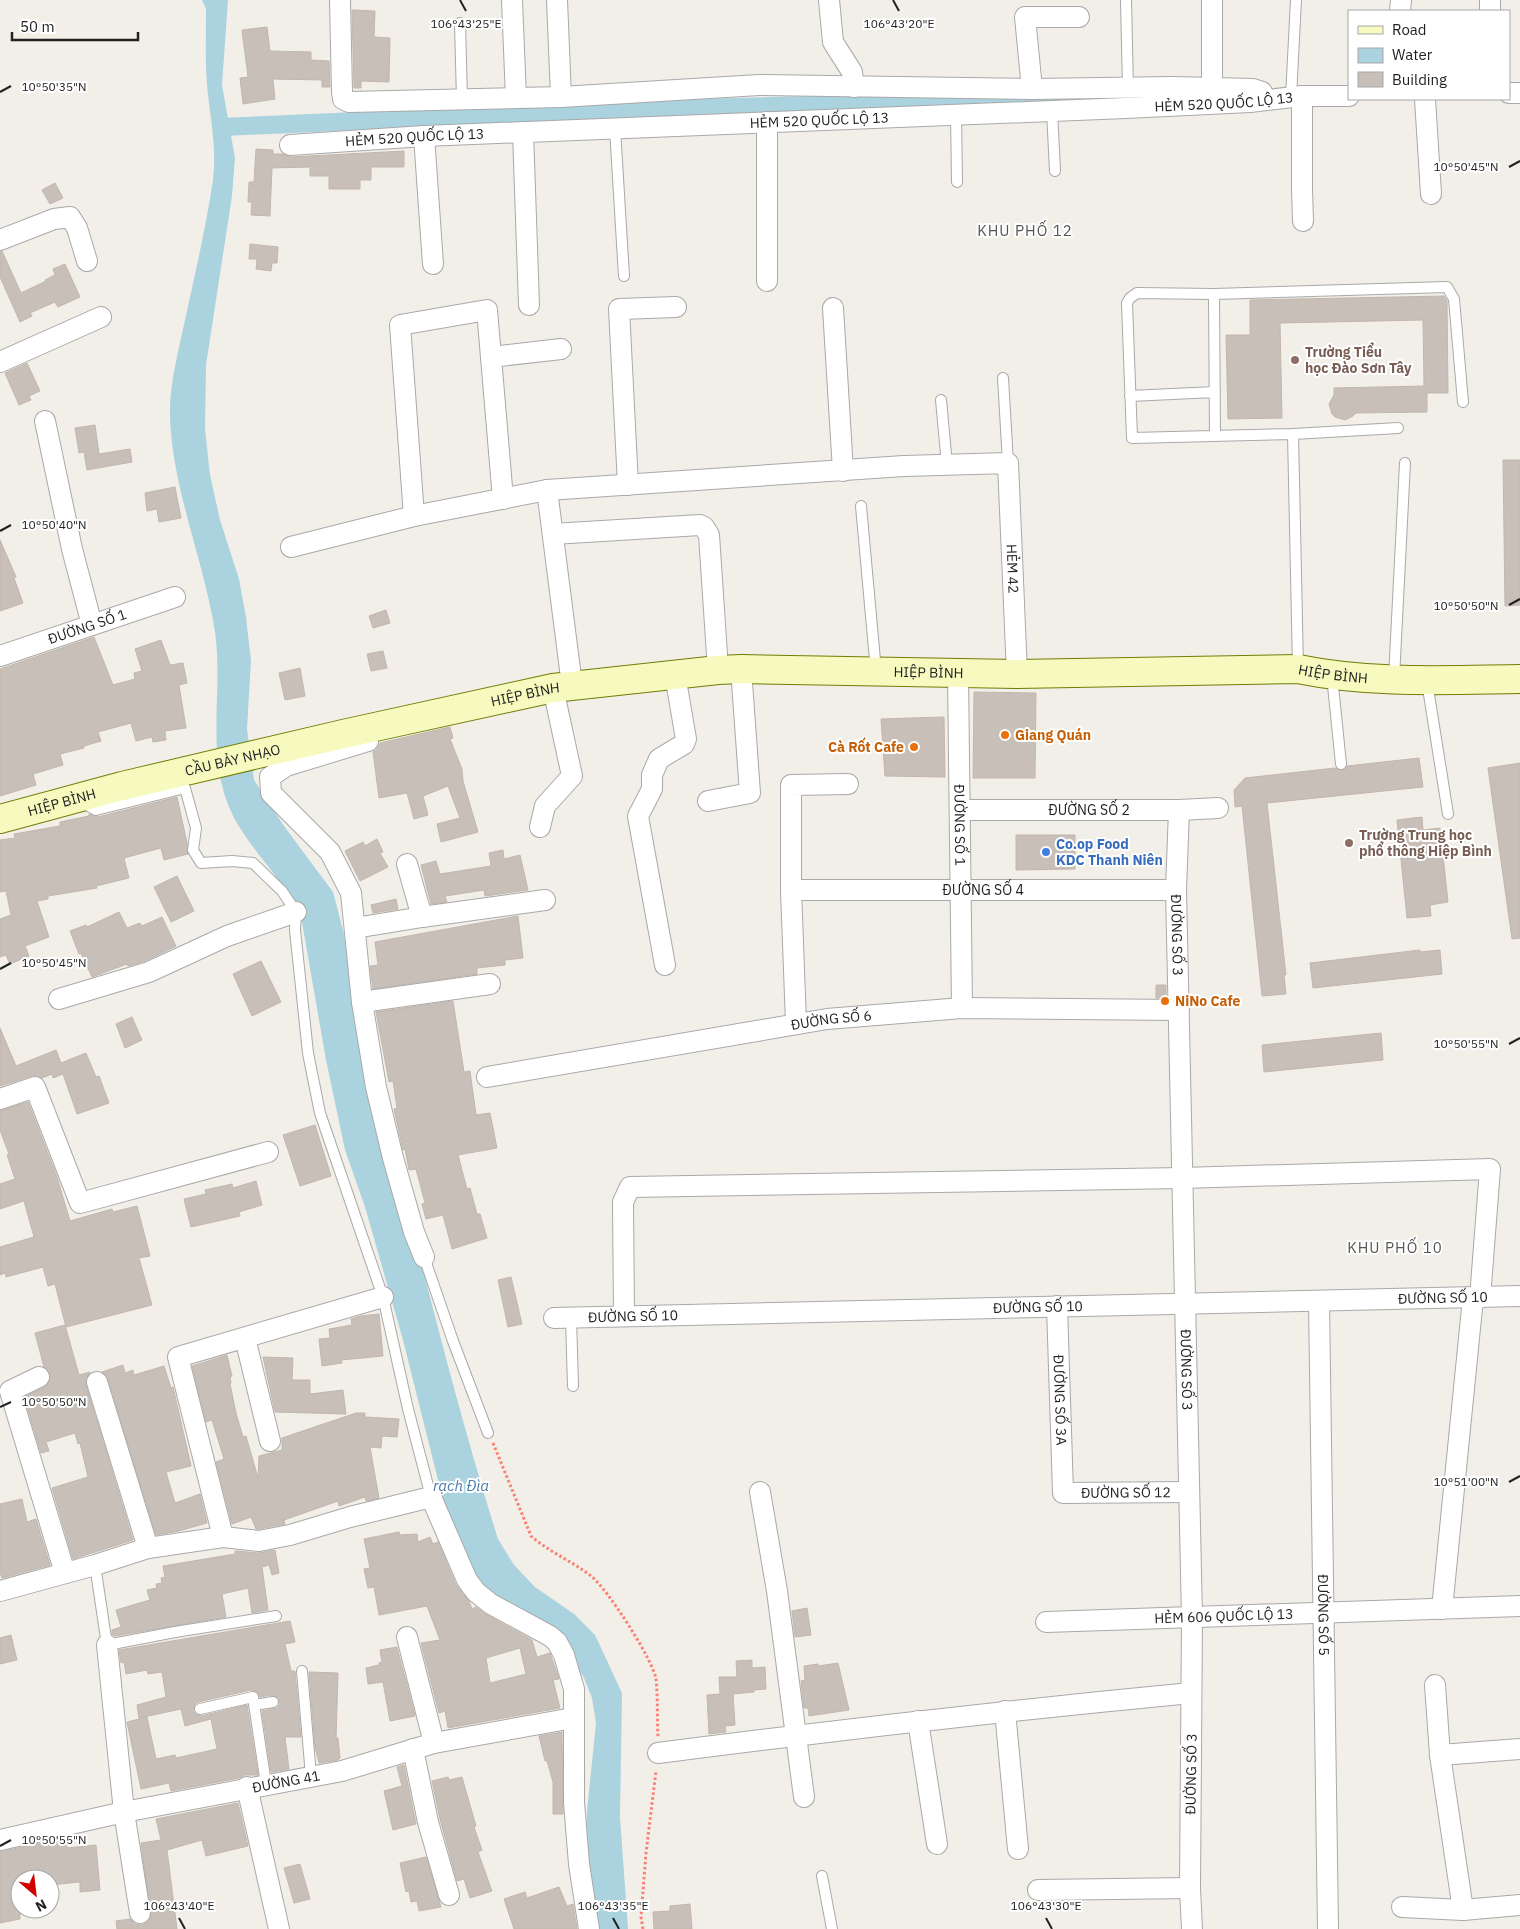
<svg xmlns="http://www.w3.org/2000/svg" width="1520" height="1929" viewBox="0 0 1520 1929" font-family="'IBM Plex Sans',sans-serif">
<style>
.water{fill:#aad3df}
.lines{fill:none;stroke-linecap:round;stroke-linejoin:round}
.canal{stroke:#aad3df;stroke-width:18}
.building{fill:#c7bfb8;stroke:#c4b6ab;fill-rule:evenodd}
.lane-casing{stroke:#a9a9a9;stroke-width:12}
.street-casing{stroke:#a9a9a9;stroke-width:22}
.secondary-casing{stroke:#707d05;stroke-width:30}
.path{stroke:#fa8072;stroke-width:3;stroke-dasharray:2.5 2.5;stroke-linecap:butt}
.lane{stroke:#fff;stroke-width:10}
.street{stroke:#fff;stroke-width:20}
.secondary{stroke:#f7fabf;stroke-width:28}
.ticks{fill:none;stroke:#222;stroke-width:2}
.education-dot{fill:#8d6e63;stroke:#fff;stroke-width:2}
.food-dot{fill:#e8710a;stroke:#fff;stroke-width:2}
.shop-dot{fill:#3f7fe0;stroke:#fff;stroke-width:2}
.labels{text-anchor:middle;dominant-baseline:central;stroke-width:4;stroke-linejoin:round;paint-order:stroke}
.street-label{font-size:14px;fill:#222;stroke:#fff}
.education-label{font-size:14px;font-weight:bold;fill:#785e54;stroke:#fff;text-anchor:start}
.food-label{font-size:14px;font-weight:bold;fill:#c56008;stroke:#fff;text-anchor:start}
.shop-label{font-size:14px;font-weight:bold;fill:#366cbe;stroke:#fff;text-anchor:start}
.neighbourhood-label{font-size:15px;letter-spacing:1px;fill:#555;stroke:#fff}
.water-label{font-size:15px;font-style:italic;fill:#4a7aab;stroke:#fff}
.ticks-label{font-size:12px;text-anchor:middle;fill:#222;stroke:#fff;stroke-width:4;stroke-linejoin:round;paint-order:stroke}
</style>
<rect width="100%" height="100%" fill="#f2efe9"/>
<!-- water -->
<path class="water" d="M202 0H228L222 85 235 158 232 196 206 365 205 429 210 475 220 520 239 579 246 617 251 661 247 729 254 780 284 826 333 892 344 934 350 975C398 1164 440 1354 498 1539L514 1565 535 1587 574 1614 595 1635 622 1693 620 1817 628 1929H596L586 1848 587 1811 596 1723 592 1698 584 1678 571 1656 505 1601 481 1584 468 1562 455 1532 440 1488 403 1340 365 1207 345 1150 326 1060 302 922C285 876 243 846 227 802 207 747 223 689 215 632 204 560 173 492 170 418 169 385 178 353 185 320 195 274 206 227 213 180 217 149 210 116 207 85 205 60 206 34 206 9Z"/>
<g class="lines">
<!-- canal -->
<path class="canal" d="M223 127 582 111 1127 97"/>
</g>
<!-- building -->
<path class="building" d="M352 10 375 11 374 37 390 38 389 82 361 81V88H354Z
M267 27 270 51 311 52V60L329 61 330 87H322V80L273 79 275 99 243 104 240 78 248 77 242 30Z
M256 149 273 150V154H283L291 157 404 151V167H371V180H360V189H329V176H310V167L272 168 270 216 251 215 252 202H248L249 182H254Z
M55 183 63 198 50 204 42 190Z
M250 244 278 247 277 263H272L271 271 256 269 257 259H249Z
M2 251 21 293 46 281 45 280 55 275 53 269 65 264 80 297 58 307 55 302 30 313 32 316 20 322 0 277V252Z
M1444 296 1447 301 1448 393H1427V412L1356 413 1353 416 1345 420 1335 417 1332 414 1329 404 1334 395V388L1424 386 1423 320 1280 323 1282 418 1228 419 1226 335H1250V300Z
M27 363 40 391 29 396 31 400 19 405 5 373Z
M95 425 99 454 130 449 132 462 87 470 84 452 79 453 75 428Z
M1503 460H1520V605L1505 606Z
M175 487 181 518 159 522 157 509 147 511 145 493Z
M0 540 16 577 14 578 23 603 0 611Z
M386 610 390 623 373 628 369 616Z
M94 637 113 685 135 679 134 673 142 671 135 649 161 640 170 665 183 663 187 683 179 685 186 728 165 731 166 740 153 742 152 737 136 741 131 723 98 732 101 741 84 746V748L60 754 63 765 33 774 36 785 0 796V669Z
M383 651 387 668 371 671 367 654Z
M300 668 305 696 285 700 279 673Z
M974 692 1036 693 1035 778H973Z
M944 717 945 777 885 776 881 719Z
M450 727 453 738 450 739 462 769 463 781 478 832 441 842 437 824 460 818 448 786 423 796 428 815 414 819 407 793 379 798 373 752 377 749 380 743Z
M1419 758 1423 787 1267 803 1286 975H1284L1286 994 1262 996 1242 806 1235 807 1234 790 1245 778 1335 768 1342 771 1347 766Z
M1520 763V938L1512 939 1488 768Z
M177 797 187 843 188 854 164 860 161 848 124 858 129 878 96 886 97 888 48 896V899L37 901 49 937 25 946 29 956 10 964 6 955 0 957V919L11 915 6 891 0 892V840L15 838 14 834 60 826V822L89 816V814L98 817Z
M1422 817 1423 830 1440 828 1448 902 1430 905 1431 916 1407 918 1397 820Z
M1016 835H1075V869L1016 870Z
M377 839 383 852 380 853 388 867 360 881 345 851 363 842 365 846Z
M503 850 504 859 520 855 528 890 485 896 484 890 445 896 447 902 431 904 421 865 436 861 440 874 491 866 489 853Z
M177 876 194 911 171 922 154 887Z
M396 899 398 909 373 913 371 905Z
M119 912 127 928 140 923 142 926 162 917 176 946 145 961 128 966 127 964 92 977 81 953 79 954 70 931 86 925 87 927Z
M518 916 523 958 505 960V965L477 968V974L373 989 370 966 378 965 375 942Z
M1420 950V952L1440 950 1442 974 1313 988 1310 963Z
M261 961 281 1002 252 1016 233 974Z
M1156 985H1166V998H1156Z
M453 1001 464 1072 470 1071 476 1115 490 1113 497 1148 458 1155 467 1189 470 1188 477 1214H480L487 1238 452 1249 443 1215 426 1219 422 1204 425 1203 416 1169 409 1170 405 1149 403 1150 394 1109 397 1108 393 1081 389 1082 376 1012Z
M132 1017 142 1040 125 1048 116 1024Z
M0 1028 16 1066 56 1050 61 1063 86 1053 96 1077 99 1076 109 1103 77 1114 63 1074 53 1078 52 1074 42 1078 37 1075 31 1076 0 1086Z
M1381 1033 1383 1060 1264 1072 1262 1045Z
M28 1102 57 1177 70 1221 112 1209 113 1212 137 1206 150 1256 139 1258 152 1305 66 1327 55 1284 48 1286 43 1267 6 1277 5 1273 0 1275V1247L34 1237 24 1201 0 1209V1184L15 1179 7 1155 9 1154 0 1130V1111Z
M315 1125 331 1176 300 1186 283 1135Z
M256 1181 262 1205 239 1212 240 1216 191 1227 184 1199 206 1194 205 1190 232 1184 233 1188Z
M511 1277 522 1324 508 1327 498 1280Z
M379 1314 383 1356 341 1360 342 1363 322 1366 319 1339 330 1338 329 1329 352 1325 351 1319 361 1316Z
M65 1325 79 1375 90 1372 86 1379V1385L133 1540 73 1559 52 1488 88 1477 80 1443 78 1444 75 1433 46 1442 49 1451 41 1453 24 1397 45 1387 51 1378 49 1371 44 1367 35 1333Z
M227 1355 232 1376 230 1377 231 1383 230 1384 236 1413 243 1437 246 1436 258 1478 259 1456 282 1450V1438L356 1413H365V1417L399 1419 397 1437 382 1436 381 1448 370 1447 379 1498 366 1501 365 1497 339 1506 338 1501 284 1520 285 1524 259 1529H256L251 1517 232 1524 216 1462 224 1459 212 1420 206 1422 192 1366Z
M263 1357 293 1358 292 1380H310V1394L343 1390 346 1414 275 1412Z
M123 1365 125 1373 133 1370 134 1375 164 1366 171 1388 173 1387 191 1466 166 1472 175 1503 200 1494 207 1523 179 1531 156 1535 108 1379 102 1372Z
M22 1499 27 1522 36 1519 50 1565 2 1578 0 1573V1504Z
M399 1532 400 1535 417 1534 418 1542 430 1537 433 1544 438 1542 456 1585 469 1601 472 1609 476 1607 485 1614 532 1640 537 1657 550 1653 559 1679 553 1680 560 1708 448 1728 445 1711 439 1713 421 1643 440 1640 427 1606 379 1615 374 1587 368 1588 364 1569 370 1568 364 1539ZM520 1648 526 1674 490 1683 486 1658Z
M275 1550 279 1573 272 1575 269 1565 262 1567 268 1610 252 1613 248 1588 222 1594 226 1617 115 1636 112 1634V1630L121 1627 116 1610 150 1600 147 1590 157 1588 156 1584 162 1583 161 1578 165 1577 163 1566 235 1554V1551H238L258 1553Z
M807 1608 811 1635 795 1637 792 1611Z
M290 1621 295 1642 285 1644 291 1671H295L301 1737H285L289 1769 271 1772 262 1711 277 1708 280 1704 279 1698 272 1695 260 1697 258 1692 251 1690 198 1702 195 1704 193 1710 195 1714 201 1716 247 1705 258 1775H245L239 1778 171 1791 169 1783 141 1789 127 1722 147 1717 156 1759 175 1755 176 1758 217 1749 211 1719 185 1726 181 1709 139 1718 137 1705 166 1697 162 1672 148 1674 147 1670 126 1674 124 1662 121 1663 119 1650Z
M11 1635 17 1660 0 1664V1638Z
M397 1647 415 1716 390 1721 383 1682 368 1684 366 1668 379 1665V1663L382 1662 380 1650Z
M752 1660V1668L765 1667 766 1689 754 1690V1692L733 1694 735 1725 725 1726 726 1732 709 1734 707 1695 720 1694 719 1677H737L736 1661Z
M838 1663 849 1710 809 1716 808 1708H804L801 1681 805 1680 804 1666 818 1664V1666Z
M309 1672 338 1673 336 1738H338L340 1758 338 1760 319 1763 315 1747Z
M562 1732 563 1814H553V1782L547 1761H545L539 1736Z
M404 1765 416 1824 393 1830 384 1791 402 1786 397 1767Z
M448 1777 449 1780 462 1777 476 1826 474 1827 482 1850 478 1852 492 1891 470 1898 464 1879 457 1881 440 1819 432 1781Z
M238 1803 248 1846 206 1856 202 1840 167 1850 177 1929H117L116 1921 130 1919 135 1924 141 1925 148 1922 151 1917 141 1843 161 1840 156 1819Z
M66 1837 67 1848 96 1845 100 1890 80 1892V1882L50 1885V1879H20V1919L0 1923V1852Z
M426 1857 441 1907 419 1911 417 1901 411 1902 409 1891 406 1892 400 1863Z
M300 1864 310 1899 294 1903 284 1868Z
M559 1887 567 1906 573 1904 577 1929H514L504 1899 525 1892 527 1898Z
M690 1904 692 1929H654L653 1912 670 1911V1906Z"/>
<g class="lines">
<!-- lane casing -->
<g class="lane-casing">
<path id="lane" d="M1126 0 1128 88
M460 23 462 100
M1291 97 1296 0
M1052 111 1055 171
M956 115 957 182
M615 129 624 276
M1214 294 1215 436
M1003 378 1008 463
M1130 396 1215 392
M941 400 947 465
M1398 428 1293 434 1132 438 1127 303 1130 298 1137 293 1214 294 1447 287 1454 299 1463 402
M1293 434 1298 668
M861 506 876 671
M1332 676 1341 764
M1394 678 1405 463
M1427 682 1448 814
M81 802 96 810 185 788 196 828 193 850 201 863 232 861 253 863 282 891 296 912 295 930 308 1053 320 1113 383 1297 408 1409 431 1497
M424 1257 453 1341 488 1433
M571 1318 573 1386
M95 1565 107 1645 175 1632 276 1616
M302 1671 311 1776
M254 1705 273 1702
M200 1709 253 1697 266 1784
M822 1876 832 1929"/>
</g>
<!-- street casing -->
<g class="street-casing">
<g id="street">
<path d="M340 0 342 92 343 99 349 102 561 97 759 85 1032 89 1172 87 1253 89 1262 92"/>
<path d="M512 0 516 98"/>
<path d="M557 0 561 97"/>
<path d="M829 0 833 42 852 72 854 87"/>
<path d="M1212 0V88"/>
<path d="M1400 11 1401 0"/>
<path d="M1490 11V0"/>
<path d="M1032 89 1025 17H1079"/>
<path d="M1509 93H1520"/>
<path d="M1302 96V189L1303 221"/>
<path d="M1425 99 1431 194"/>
<path d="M523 132 529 305"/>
<path d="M424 136 433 264"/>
<path id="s1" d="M290 145 424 136 1126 108 1250 102 1302 96H1349"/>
<path d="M0 240 54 219 70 217 77 228 87 261"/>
<path d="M767 281V122"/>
<path d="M833 308 843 471"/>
<path d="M491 357 561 349"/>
<path d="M0 362 101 317"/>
<path d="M45 421 72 549 92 625"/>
<path d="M628 485 619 309 676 307"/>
<path d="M547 490 572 685"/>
<path d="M414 516 400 325 487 310 503 499"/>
<path d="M553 534 700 525 704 527 709 535 718 670"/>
<path id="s2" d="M291 547 414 516 547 490 904 466 1008 463 1017 674"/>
<path id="s3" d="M0 656 175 597"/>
<path id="s4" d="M958 673 962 1008"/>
<path d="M368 741 286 766 270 777 271 793 330 852 351 893 362 1002 376 1087 393 1158 414 1232 424 1257"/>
<path d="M708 801 750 793 741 669"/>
<path id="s5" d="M960 810H1179L1218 808"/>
<path id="s6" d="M1179 810 1176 890 1192 1618 1190 1888 1192 1929"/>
<path d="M540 827 545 806 572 776 553 688"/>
<path d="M407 864 422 917"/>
<path id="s7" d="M791 890H1176"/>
<path d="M355 928 422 917 545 900"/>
<path d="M665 965 638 816 652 789V775L659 759 684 744 686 739 675 675"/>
<path d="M59 999 149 972 227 936 296 912"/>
<path d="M362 1002 490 984"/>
<path d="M796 1023 791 890V785L848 784"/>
<path id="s8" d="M487 1077 827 1019 962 1008 1179 1010"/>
<path d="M0 1099 35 1087 80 1203 268 1152"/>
<path id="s9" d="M1319 1301 1328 1929"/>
<path id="s10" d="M1057 1306 1063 1493 1189 1492"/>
<path d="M624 1315 623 1202 630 1187 1182 1178 1490 1169 1480 1298"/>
<path id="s11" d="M554 1318 1520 1296"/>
<path d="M245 1338 270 1441"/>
<path d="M39 1377 10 1391 65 1573"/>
<path d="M97 1382 148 1548"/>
<path d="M760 1492 777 1591 804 1797"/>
<path d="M223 1537 178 1357 383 1297"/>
<path d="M0 1591 95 1565 148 1548 223 1537 259 1541 290 1535 350 1517 431 1497 467 1580 476 1592 491 1604 550 1636 557 1642 564 1655 574 1689V1802L579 1864 589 1929"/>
<path d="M1442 1609 1473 1298"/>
<path id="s12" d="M1046 1622 1520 1606"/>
<path d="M407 1637 434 1743"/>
<path d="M107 1645 124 1812 140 1913"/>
<path d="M1435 1685 1440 1755 1463 1910"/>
<path d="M1005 1711 1018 1849"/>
<path d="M918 1721 937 1844"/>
<path d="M413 1749 428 1822 449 1895"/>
<path d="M658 1753C836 1730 1013 1710 1191 1693"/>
<path d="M1440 1755 1520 1749"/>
<path d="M247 1787 279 1929"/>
<path id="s13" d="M0 1840 124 1812 342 1771 434 1743 573 1718"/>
<path d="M1038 1890 1190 1888"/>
<path d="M1402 1907 1463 1910 1520 1905"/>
</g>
</g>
<!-- secondary casing -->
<g class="secondary-casing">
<g id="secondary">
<path id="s14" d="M0 819 122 786 343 734 553 688 718 670 741 669 1017 674 1298 669C1371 684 1446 680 1520 679"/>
</g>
</g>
<!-- path -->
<path class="path" d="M493 1443 531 1536C549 1552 572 1561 591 1576 607 1588 653 1660 656 1679 658 1698 657 1718 658 1737
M643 1929 641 1917 646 1853 656 1771"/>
<!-- lane -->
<use href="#lane" class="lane"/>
<!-- street -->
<use href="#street" class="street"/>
<!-- secondary -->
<use href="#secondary" class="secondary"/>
</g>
<!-- ticks -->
<path class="ticks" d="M460 0 466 11M893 0 899 11M0 92 11 86M1509 167 1520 161M0 531 11 525M1509 605 1520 599M0 969 11 963M1509 1044 1520 1038M0 1407 11 1402M1509 1482 1520 1476M0 1846 11 1840M179 1918 185 1929M613 1918 619 1929M1046 1918 1052 1929"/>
<!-- markers -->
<g class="education-dot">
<circle cx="1295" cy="360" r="5"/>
<circle cx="1349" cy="843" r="5"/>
</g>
<g class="food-dot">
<circle cx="1005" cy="735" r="5"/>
<circle cx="914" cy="747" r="5"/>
<circle cx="1165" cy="1001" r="5"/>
</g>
<circle class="shop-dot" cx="1046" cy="852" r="5"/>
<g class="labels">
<!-- street labels -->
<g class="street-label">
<text stroke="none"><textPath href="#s1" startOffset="935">HẺM 520 QUỐC LỘ 13</textPath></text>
<text stroke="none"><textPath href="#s1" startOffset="530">HẺM 520 QUỐC LỘ 13</textPath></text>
<text stroke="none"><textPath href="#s1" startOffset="125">HẺM 520 QUỐC LỘ 13</textPath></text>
<text stroke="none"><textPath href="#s2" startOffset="830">HẺM 42</textPath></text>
<text stroke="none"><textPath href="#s3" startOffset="92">ĐƯỜNG SỐ 1</textPath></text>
<text stroke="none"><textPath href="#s14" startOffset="945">HIỆP BÌNH</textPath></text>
<text stroke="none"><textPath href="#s14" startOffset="1350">HIỆP BÌNH</textPath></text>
<text stroke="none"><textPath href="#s14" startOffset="540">HIỆP BÌNH</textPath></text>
<text stroke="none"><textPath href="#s14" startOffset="240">CẦU BẢY NHẠO</textPath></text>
<text stroke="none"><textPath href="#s14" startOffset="64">HIỆP BÌNH</textPath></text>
<text stroke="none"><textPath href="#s5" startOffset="129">ĐƯỜNG SỐ 2</textPath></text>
<text stroke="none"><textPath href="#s4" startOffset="152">ĐƯỜNG SỐ 1</textPath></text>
<text stroke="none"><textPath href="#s7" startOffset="192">ĐƯỜNG SỐ 4</textPath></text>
<text stroke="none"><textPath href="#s6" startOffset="125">ĐƯỜNG SỐ 3</textPath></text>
<text stroke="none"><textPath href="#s8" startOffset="349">ĐƯỜNG SỐ 6</textPath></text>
<text stroke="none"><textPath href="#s11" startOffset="889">ĐƯỜNG SỐ 10</textPath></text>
<text stroke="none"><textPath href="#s11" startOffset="484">ĐƯỜNG SỐ 10</textPath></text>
<text stroke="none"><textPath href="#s11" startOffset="79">ĐƯỜNG SỐ 10</textPath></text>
<text stroke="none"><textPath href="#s6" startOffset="560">ĐƯỜNG SỐ 3</textPath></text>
<text stroke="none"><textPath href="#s10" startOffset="94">ĐƯỜNG SỐ 3A</textPath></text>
<text stroke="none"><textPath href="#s10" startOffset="250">ĐƯỜNG SỐ 12</textPath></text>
<text stroke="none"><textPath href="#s9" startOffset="314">ĐƯỜNG SỐ 5</textPath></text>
<text stroke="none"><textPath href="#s12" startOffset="178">HẺM 606 QUỐC LỘ 13</textPath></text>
<text transform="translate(1191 1774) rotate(-89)">ĐƯỜNG SỐ 3</text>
<text stroke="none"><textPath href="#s13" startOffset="292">ĐƯỜNG 41</textPath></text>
</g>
<!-- education labels -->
<g class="education-label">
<text x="1305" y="352">Trường Tiểu<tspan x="1305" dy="16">học Đào Sơn Tây</tspan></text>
<text x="1359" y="835">Trường Trung học<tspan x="1359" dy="16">phổ thông Hiệp Bình</tspan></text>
</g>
<!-- food labels -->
<g class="food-label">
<text x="1015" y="735">Giang Quán</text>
<text x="904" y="747" text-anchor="end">Cà Rốt Cafe</text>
<text x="1175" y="1001">NiNo Cafe</text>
</g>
<!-- shop labels -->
<g class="shop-label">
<text x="1056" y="844">Co.op Food<tspan x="1056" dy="16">KDC Thanh Niên</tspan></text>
</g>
<!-- neighbourhood labels -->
<g class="neighbourhood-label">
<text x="1025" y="230">KHU PHỐ 12</text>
<text x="1395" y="1247">KHU PHỐ 10</text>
</g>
<!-- water labels -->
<g class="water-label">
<text x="461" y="1485">rạch Đìa</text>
</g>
</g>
<g class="ticks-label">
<text x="466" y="28">106°43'25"E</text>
<text x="899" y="28">106°43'20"E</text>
<text x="54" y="91">10°50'35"N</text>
<text x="1466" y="171">10°50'45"N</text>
<text x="54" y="529">10°50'40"N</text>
<text x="1466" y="610">10°50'50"N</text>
<text x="54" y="967">10°50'45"N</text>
<text x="1466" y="1048">10°50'55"N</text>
<text x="54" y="1406">10°50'50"N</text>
<text x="1466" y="1486">10°51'00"N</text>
<text x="54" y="1844">10°50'55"N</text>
<text x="179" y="1910">106°43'40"E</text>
<text x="613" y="1910">106°43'35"E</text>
<text x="1046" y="1910">106°43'30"E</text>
</g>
<!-- legend -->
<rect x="1348" y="10" width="162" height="90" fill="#ffffff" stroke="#a7a7a7"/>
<rect x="1358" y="26" width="25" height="8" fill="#f7fabf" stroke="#a7a7a7"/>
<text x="1392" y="35" font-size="15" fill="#222222">Road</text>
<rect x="1358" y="48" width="25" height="15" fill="#aad3df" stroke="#a7a7a7"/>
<text x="1392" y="60" font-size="15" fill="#222222">Water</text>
<rect x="1358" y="72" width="25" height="15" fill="#c7bfb8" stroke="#a7a7a7"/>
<text x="1392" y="85" font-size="15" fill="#222222">Building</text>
<!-- north arrow -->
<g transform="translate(35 1894) rotate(152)"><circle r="24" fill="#ffffff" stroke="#a7a7a7"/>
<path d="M0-4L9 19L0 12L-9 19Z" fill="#d40000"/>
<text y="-8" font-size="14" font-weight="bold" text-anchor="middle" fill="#222222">N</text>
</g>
<!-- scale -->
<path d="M12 32v8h126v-8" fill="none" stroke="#222222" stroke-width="2.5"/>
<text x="20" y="32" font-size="15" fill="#222222" stroke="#ffffff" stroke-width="4" paint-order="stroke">50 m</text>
</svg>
